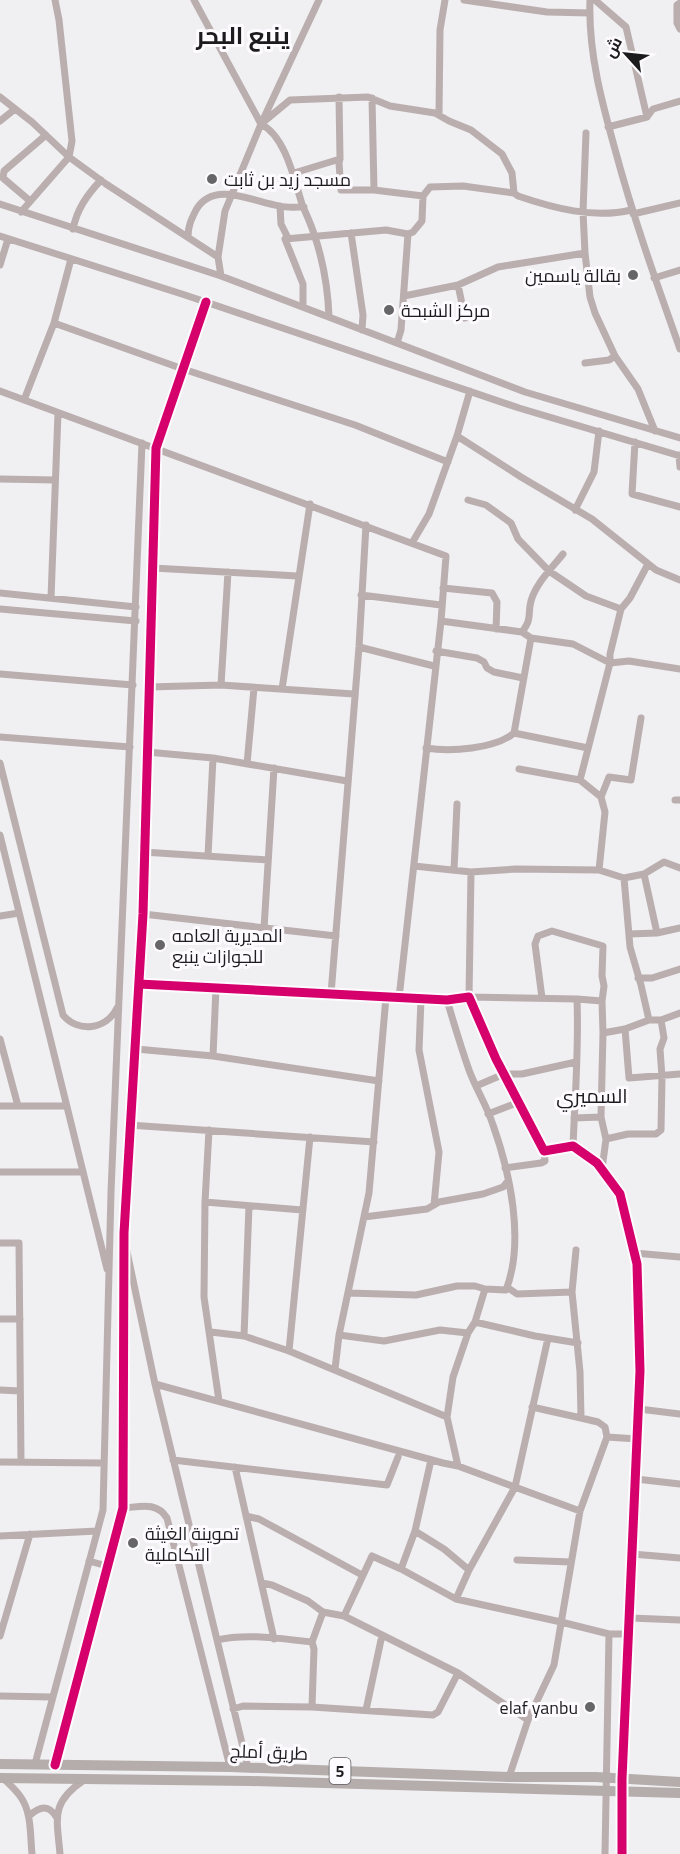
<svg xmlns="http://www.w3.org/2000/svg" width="680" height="1854" viewBox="0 0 680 1854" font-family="'Titillium Web',Cairo,sans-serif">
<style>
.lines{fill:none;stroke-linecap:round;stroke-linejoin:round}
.minor{stroke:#baaeaf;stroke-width:7}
.highway{stroke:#b5acac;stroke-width:10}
.cycleway-casing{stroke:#fdfbff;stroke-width:13}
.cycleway{stroke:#d6006c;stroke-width:9}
.poi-dot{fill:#666567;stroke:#fdfbff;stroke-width:2}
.labels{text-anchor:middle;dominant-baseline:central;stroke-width:6;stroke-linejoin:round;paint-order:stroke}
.shield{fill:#fdfbff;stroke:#605e61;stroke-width:1.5}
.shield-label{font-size:16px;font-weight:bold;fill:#1c1b1d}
.poi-label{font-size:18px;fill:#1c1b1d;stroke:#fdfbff;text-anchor:start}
.street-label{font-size:18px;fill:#1c1b1d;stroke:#fdfbff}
.neighbourhood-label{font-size:20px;fill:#1c1b1d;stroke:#fdfbff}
.district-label{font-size:24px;font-weight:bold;fill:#1c1b1d;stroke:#fdfbff}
</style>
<rect width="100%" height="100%" fill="#f0eff1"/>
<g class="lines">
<!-- minor -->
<path class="minor" d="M194 0 261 124C286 137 294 179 302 204 306 214 311 224 314 234 323 260 328 290 329 317
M464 0 547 12 590 13
M590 0C588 52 602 103 616 153 634 220 657 284 680 349
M595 0 626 27 647 117
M680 3 677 5V23L680 29
M0 97 32 122 69 157 106 184 218 257
M339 97 340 159 339 163 341 190H374L423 196
M372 98 374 190
M439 114 440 30 445 0
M0 121 15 109
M261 124 290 100 368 97 390 106 435 113 449 121 471 130 502 154 512 173 514 193 518 196C553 208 594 219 631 210
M608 127 647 117 653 109 680 101
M586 133 583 212 585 253 590 297 595 313 615 356 638 389 655 431
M294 173 340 159
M30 201 3 178 4 171 46 135
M0 204 221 276 525 392 680 438
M280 206 281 224 288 238 285 239 303 284V307
M21 212 69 157 72 141 59 20 55 0
M633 214 680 203
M73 229C77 209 87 195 101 180
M351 233 363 315 362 330
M0 236 185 295 519 408 680 456
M188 237C188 226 191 220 196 210 214 179 255 203 280 206 287 208 296 207 304 207
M285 239 386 230 408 234 413 232 422 221 423 196 430 187 463 186 514 193
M0 265 8 239
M221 276 218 257 225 211 261 124 319 0
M654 278 680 270
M458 285 465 318
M404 296 458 285 498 267 585 253
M54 323 183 369 355 425 448 462
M397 343 401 330 408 234
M585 363 609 360 615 356
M0 391 446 556 441 621 399 998
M24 400 54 323 71 259
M457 436 521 477 592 519 656 570 680 580
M635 442 632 494 680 507
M679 455 680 467
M0 479 55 480
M468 500 486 505 511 523 518 539 549 571 586 596 621 609
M575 510 594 472 599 431
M412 543 429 514 457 436 470 391
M153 568 297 576
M443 588 492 593 497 602 496 629
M0 593 136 607
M361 595 441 605
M51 598 58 413
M0 609 136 621
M441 621 522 632 531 638 573 644 610 663 629 661 680 669
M522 632C533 617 527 616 531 601 536 583 552 568 563 554
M531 638 514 733 588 748
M359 647 434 666
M436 651 477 658 484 662 487 668 494 672 523 678
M0 674 133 685
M221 685 228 572
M149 687 221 685 354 694
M282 689 310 504
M0 737 130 747
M426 748C450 752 495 749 514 733
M147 752 213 758 347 781
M0 763 63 1015C78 1033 106 1030 117 1008
M247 764 254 688
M519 769 580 780 601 797
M580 780 610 663V654L621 609 630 598 648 564
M675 800H680
M0 835 107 1269
M143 852 268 860
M208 856 213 758
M414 866 471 872 516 869 599 870 624 878 644 874 664 862 680 868
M454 870 457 804
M599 870 605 812 601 797 609 777 631 780 641 718
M471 872 469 997 577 999 602 1001
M644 874 657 933
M624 878 630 947 641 985 649 1020
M143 914 336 936
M0 916 19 913
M264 928 274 768
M629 934 657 933 680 928
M638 978H652L680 969
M139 984 447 1000 469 997 496 1059 544 1151 573 1146 597 1163 620 1194 637 1264 640 1371 622 1779V1854
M331 994 359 647 366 525
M542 998 535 944 538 936 552 931 603 946 602 976 604 986 602 1001 603 1033 601 1117 606 1139 602 1169
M421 999 419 1050 439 1152 434 1205
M625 1029 629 1078 680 1074
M603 1033 625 1029 649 1020H661L680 1013
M0 1039 18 1106
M136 1049 213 1056 379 1081
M213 1056 216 988
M476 1086 504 1074H522L576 1062
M0 1106H66
M488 1114 519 1102
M574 1118 601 1117
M129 1125 374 1142
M209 1130 205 1202 204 1297 219 1401
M606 1139 628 1134H656L661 1130 662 1077 660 1049 664 1038 661 1020
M573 1146C575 1097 579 1048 577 999
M505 1168 541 1163 545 1161 544 1151
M0 1172H83
M205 1202 302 1210
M364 1217 427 1209 439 1202 483 1194 503 1187 508 1181
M0 1243H19L21 1462
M126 1247 155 1384 248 1768
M634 1253 680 1257
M507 1287 517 1294 572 1292 580 1372 581 1418 598 1422 605 1427 607 1437
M485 1289 475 1322 535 1336 578 1343
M572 1292 576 1250
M348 1293 416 1295 457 1286H475L485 1289 506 1290C525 1241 510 1173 493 1125 487 1106 476 1089 469 1070 461 1047 454 1024 447 1000
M0 1319H20
M211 1332 244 1336 289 1351 447 1417 458 1466
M339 1335 384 1341 440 1330 468 1333
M244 1336 249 1206
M289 1351 310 1137
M335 1369 339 1335 369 1193 386 997
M155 1384 443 1463 458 1466 580 1511
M0 1390 20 1391
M532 1407 581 1418
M639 1409 680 1414
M447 1417 453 1377 468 1333 475 1322
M173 1460 387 1485 398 1457
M0 1462 104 1463
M235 1467 274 1639
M636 1479 680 1484
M123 1508C140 1507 156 1501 167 1518L230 1767
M246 1516 259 1519 362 1575
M415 1531 444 1549 469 1570
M0 1536 97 1531
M632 1554 680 1558
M517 1560 571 1562
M89 1561 107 1566
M401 1569 415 1531 431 1460
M262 1583 272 1585 308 1601 323 1612 344 1616
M456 1599 469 1570 515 1487 548 1338
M630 1618 680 1620
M0 1636 30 1534
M217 1640C247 1633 282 1639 312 1642
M0 1696 52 1697
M312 1707 314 1649 312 1642 323 1612
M233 1709 243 1706 312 1707 433 1715 438 1712 458 1673
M366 1710 381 1640
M528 1720 458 1673 344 1616 372 1556 401 1569 456 1599 561 1622 609 1634H629
M35 1764 103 1510 111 1192 142 443
M55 1765 123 1508 124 1233 143 914 156 448 206 302
M509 1777 528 1720 554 1665 580 1511 607 1437 637 1439
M3 1778C9 1784 16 1790 20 1796 32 1812 30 1835 32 1854
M29 1816C40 1806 49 1804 57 1818
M60 1854C57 1818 50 1803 84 1780
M605 1854 609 1634"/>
<!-- highway -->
<path class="highway" d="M0 1764 230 1767 509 1777H596L680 1782
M0 1778 251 1781 680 1793"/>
<!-- cycleway casing -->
<g class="cycleway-casing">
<path id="cycleway" d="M139 984 447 1000 469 997 496 1059 544 1151 573 1146 597 1163 620 1194 637 1264 640 1371 622 1779V1854
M55 1765 123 1508 124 1233 143 914 156 448 206 302"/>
</g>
<!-- cycleway -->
<use href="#cycleway" class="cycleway"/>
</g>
<!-- markers -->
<g class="poi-dot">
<circle cx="212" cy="179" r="6"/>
<circle cx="633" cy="275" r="6"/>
<circle cx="389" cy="310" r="6"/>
<circle cx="160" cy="945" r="6"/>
<circle cx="133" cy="1543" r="6"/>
<circle cx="590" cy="1707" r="6"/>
</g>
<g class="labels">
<!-- shield labels -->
<rect class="shield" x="329.5" y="1758" width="21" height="26" rx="4.5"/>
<g class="shield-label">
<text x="340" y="1771">5</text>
</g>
<!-- poi labels -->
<g class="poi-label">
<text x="224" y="179">مسجد زيد بن ثابت</text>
<text x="621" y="275" text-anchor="end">بقالة ياسمين</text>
<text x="401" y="310">مركز الشبحة</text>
<text x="172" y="935">المديرية العامه<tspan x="172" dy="21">للجوازات ينبع</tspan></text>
<text x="145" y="1533">تموينة الغيثة<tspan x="145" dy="21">التكاملية</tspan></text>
<text x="578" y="1707" text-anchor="end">elaf yanbu</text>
</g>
<!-- street labels -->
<g class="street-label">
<text transform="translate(269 1752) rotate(2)">طريق أملج</text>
</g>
<!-- neighbourhood labels -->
<g class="neighbourhood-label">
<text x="592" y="1095">السميري</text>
</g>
<!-- district labels -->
<g class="district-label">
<text x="243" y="35">ينبع البحر</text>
</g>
</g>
<!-- north arrow -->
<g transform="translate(626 54) rotate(297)" stroke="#fdfbff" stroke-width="4.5" paint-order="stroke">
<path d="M0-4.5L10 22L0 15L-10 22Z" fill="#1c1b1d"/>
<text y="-9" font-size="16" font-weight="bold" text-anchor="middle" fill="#1c1b1d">ش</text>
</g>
</svg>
